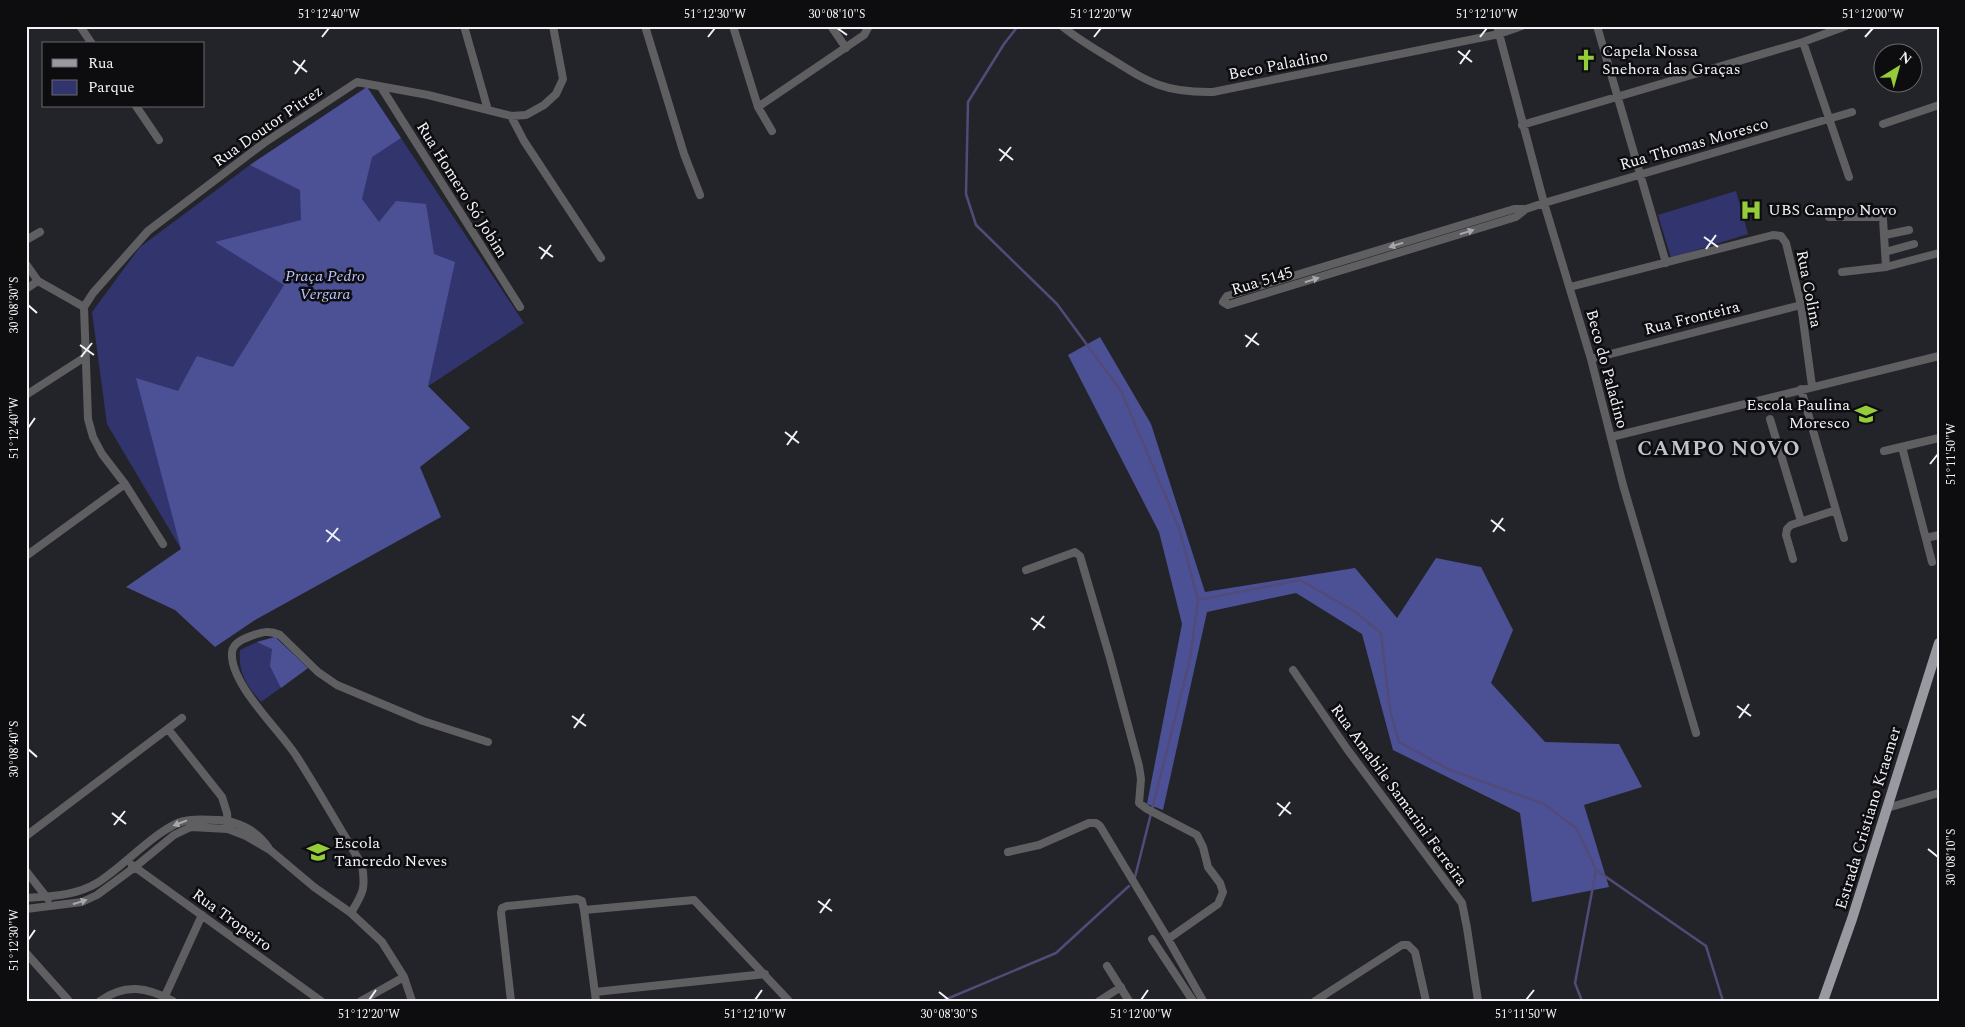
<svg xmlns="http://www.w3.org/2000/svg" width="1965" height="1027" viewBox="0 0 1965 1027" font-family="Spectral,serif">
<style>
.green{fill:#32346d}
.forest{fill:#4c5196}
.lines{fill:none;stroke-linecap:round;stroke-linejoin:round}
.stream{stroke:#524a78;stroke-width:2.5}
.minor{stroke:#5f5f62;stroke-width:8}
.major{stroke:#999aa1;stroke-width:10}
.oneway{fill:#a8a9ac}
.ticks{fill:none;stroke:#f2f3f7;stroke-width:2}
.labels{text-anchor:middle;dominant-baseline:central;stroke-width:5;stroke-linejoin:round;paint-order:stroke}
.poi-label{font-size:16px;fill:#f2f3f7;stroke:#0d0d10;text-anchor:start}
.street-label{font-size:16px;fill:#f2f3f7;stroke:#0d0d10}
.park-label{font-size:16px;font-style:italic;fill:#bac3fe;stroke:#0d0d10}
.district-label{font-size:21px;font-weight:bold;letter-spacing:1px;fill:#c1c2ca;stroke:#0d0d10}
.neatline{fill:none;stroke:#f2f3f7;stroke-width:2}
.ticks-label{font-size:12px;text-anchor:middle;fill:#f2f3f7}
</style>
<rect width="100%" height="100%" fill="#232429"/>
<!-- green -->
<path class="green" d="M367 87 524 323 181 549 107 424 92 312 140 247 250 165Z
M1736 191 1748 234 1671 258 1658 215Z
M275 637 308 668 261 702C247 685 238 674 240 650L257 642Z"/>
<!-- forest -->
<path class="forest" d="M367 87 401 138 372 157 362 199 379 222 396 201 426 204 434 254 455 262 428 386 470 428 420 467 441 517 255 620 215 647 175 610 126 587 181 549 136 378 178 391 197 356 233 367 284 285 215 242 301 220 300 190 250 165Z
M1100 337 1151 424 1205 592 1355 568 1397 618 1436 558 1481 567 1513 630 1491 683 1545 742 1619 744 1642 787 1584 805 1609 887 1532 902 1520 813 1393 750 1362 634 1296 593 1207 612 1163 810 1147 804 1182 624 1159 532 1068 355Z
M275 637 308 668 281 688 270 666 272 649 257 642Z"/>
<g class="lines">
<!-- stream -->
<path class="stream" d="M1018 26 1004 44 968 102 966 194 976 225 1057 304 1121 391 1179 528 1198 600 1190 659 1135 877
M1198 600 1300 580 1354 611 1381 633 1390 710 1399 742 1448 769 1544 804 1577 829 1596 870 1575 983 1582 1001
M1596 870 1706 946 1723 1001
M942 1001 1056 953 1129 886"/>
<!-- minor -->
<path class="minor" d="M80 26 92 44
M464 26 488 110
M645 26 684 154 700 195
M733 26 758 107 772 131
M831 26 846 48
M1062 26C1076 38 1092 47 1108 57 1148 82 1164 93 1213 92L1499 34 1522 26
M1497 26 1544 203 1591 359 1623 485 1696 733
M1597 26 1666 263
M1803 42 1849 177
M381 87 520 307
M136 106 159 140
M758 107 864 35 869 26
M511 116 524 141 601 258
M1883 124 1939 105
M1522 125 1803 42 1846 26
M1526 209H1514L1227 296 1223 302 1228 305 1516 217 1526 209 1544 203 1852 112
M1829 217H1880L1883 219 1886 267
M1885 235 1909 230
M26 240 40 232
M1885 252 1914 244
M26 264 38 281
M1842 272 1886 267 1939 253
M1570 287 1773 235 1781 236 1786 243 1801 305 1812 386
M26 289 38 281 84 307
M1591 359 1801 305
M1801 389 1844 538
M26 395 85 357
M1770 419 1801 521
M1611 437 1939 356
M1902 447 1932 562
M1884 451 1939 438
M1926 538 1939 535
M163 544 125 484 102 454 93 437 88 419 84 307 93 293 148 231 264 143 357 82 428 95 511 116 526 115 544 105 556 94 563 79 553 26
M26 556 125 484
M1793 559 1786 535 1787 529 1791 525 1836 510
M1026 570 1075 552 1080 556 1110 658 1139 766 1141 779 1139 803 1147 809 1197 835 1203 847 1208 867 1220 883 1223 892 1218 904 1168 939
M1293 670 1347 749 1462 903 1467 928 1478 1001
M168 729 222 797 227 813 228 825
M1887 808 1939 793
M26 836 182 718
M1008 852 1039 845 1089 823H1096L1100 826 1168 939 1203 1001
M132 865 321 1001
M26 871 48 899
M26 898C51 896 75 896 97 883 122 868 159 827 184 821 195 818 208 820 219 820 238 821 257 831 268 847
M26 909 82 902 97 895 135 867 174 835 191 827 228 829 246 836 270 850 314 887 351 913 382 942 404 977 412 1001
M584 910 694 900 789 1001
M351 913C363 893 366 889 362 865 340 829 320 793 297 757 281 731 229 684 232 652 233 643 243 639 251 636 262 632 269 630 280 635L318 672 337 685 423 721 488 742
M1152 939 1193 1001
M26 953 69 1001
M1107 966 1129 1001
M595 992 765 974
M165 996 202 915
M100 1001C125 983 147 987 173 1001
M361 1001 404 977
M511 1001 501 913 502 908 507 906 577 899 582 901 584 910 596 1001
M1099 1001 1121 987
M1315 1001 1402 945H1408L1415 952 1426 1001"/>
<!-- major -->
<path class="major" d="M1823 1001 1852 919 1939 643"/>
</g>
<!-- one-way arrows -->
<defs><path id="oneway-solid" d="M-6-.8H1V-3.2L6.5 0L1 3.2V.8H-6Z" transform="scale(1.25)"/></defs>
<g class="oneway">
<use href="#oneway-solid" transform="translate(1467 232) rotate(-17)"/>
<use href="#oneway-solid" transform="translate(1396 245) rotate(163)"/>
<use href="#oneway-solid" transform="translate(1312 280) rotate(-17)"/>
<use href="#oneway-solid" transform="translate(180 823) rotate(159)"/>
<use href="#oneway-solid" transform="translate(80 902) rotate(-18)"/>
</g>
<!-- ticks -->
<path class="ticks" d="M837 28 847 35M322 37 329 28M708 37 715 28M1094 37 1101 28M1480 37 1487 28M1865 37 1873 28M1458 51 1472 62M293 61 307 72M1460 64 1470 50M295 74 305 60M999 149 1013 160M1000 161 1011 147M1704 237 1718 247M539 247 553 257M1706 249 1716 235M541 259 551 245M28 305 37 313M1245 335 1259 345M80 345 94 355M1246 347 1257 333M81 357 92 343M28 428 35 418M785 432 799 443M787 445 797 431M1930 464 1938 454M1491 520 1505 531M326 530 340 541M1493 532 1503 518M327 542 338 528M1031 618 1045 628M1033 630 1044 616M1737 706 1751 716M572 716 586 726M1739 718 1749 704M574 728 584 714M28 749 37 757M1277 803 1291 814M112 813 126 824M1279 816 1290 802M114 825 125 811M1928 849 1938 857M818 901 832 911M820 913 830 899M28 940 35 930M939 992 949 1000M369 1000 376 990M755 1000 762 990M1141 1000 1148 990M1526 1000 1534 990"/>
<!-- icons -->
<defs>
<g id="church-bare" transform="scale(1.725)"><path d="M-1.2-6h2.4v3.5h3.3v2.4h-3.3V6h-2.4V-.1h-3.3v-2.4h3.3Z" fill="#95cc3a" stroke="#0d0d10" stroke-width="2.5" paint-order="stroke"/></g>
<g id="hospital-bare" transform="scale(1.725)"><path d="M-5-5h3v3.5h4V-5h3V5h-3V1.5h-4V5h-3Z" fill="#95cc3a" stroke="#0d0d10" stroke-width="2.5" paint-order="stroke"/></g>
<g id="school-bare" transform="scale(1.725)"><path d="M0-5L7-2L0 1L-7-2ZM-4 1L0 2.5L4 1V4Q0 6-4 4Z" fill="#95cc3a" stroke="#0d0d10" stroke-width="2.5" paint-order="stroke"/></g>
</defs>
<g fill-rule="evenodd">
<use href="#church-bare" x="1586" y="60"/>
<use href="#hospital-bare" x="1751" y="210"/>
<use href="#school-bare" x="1866" y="414"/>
<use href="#school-bare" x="318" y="852"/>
</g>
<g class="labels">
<!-- poi labels -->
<g class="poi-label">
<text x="1602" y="51">Capela Nossa<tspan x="1602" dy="18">Snehora das Graças</tspan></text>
<text x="1768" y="210">UBS Campo Novo</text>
<text x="1850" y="405" text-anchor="end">Escola Paulina<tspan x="1850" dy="18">Moresco</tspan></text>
<text x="334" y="843">Escola<tspan x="334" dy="18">Tancredo Neves</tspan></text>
</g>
<!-- street labels -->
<g class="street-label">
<text transform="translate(1278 65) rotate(-11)">Beco Paladino</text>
<text transform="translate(268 126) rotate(-35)">Rua Doutor Pitrez</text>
<text transform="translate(1694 144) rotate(-16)">Rua Thomas Moresco</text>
<text transform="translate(462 190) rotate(58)">Rua Homero Só Jobim</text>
<text transform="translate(1262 281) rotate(-17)">Rua 5145</text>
<text transform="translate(1809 289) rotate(79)">Rua Colina</text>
<text transform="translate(1692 318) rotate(-14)">Rua Fronteira</text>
<text transform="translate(1607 369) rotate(75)">Beco do Paladino</text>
<text transform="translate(1399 795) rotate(54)">Rua Amabile Samarini Ferreira</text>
<text transform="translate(1868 818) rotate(-73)">Estrada Cristiano Kraemer</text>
<text transform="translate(232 920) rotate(36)">Rua Tropeiro</text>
</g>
<!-- park labels -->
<g class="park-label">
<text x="325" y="276">Praça Pedro<tspan x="325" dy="18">Vergara</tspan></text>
</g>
<!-- district labels -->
<g class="district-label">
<text x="1719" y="449">CAMPO NOVO</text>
</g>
</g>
<!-- border -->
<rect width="1965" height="1027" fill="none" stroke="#0d0d10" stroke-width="55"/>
<!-- legend -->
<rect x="42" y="42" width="162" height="65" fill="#0d0d10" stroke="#69696c"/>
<rect x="52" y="59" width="25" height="8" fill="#999aa1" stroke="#69696c"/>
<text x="88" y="68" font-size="15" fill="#f2f3f7">Rua</text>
<rect x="52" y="80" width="25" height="15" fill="#32346d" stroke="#69696c"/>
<text x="88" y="92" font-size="15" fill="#f2f3f7">Parque</text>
<!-- north arrow -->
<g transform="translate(1898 68) rotate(37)"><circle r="24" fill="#0d0d10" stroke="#69696c"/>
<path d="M0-4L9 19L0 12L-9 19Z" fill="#95cc3a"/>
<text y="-8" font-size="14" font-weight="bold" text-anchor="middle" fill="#f2f3f7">N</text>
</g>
<rect x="28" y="28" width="1910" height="972" class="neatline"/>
<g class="ticks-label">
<text x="329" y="18">51°12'40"W</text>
<text x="715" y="18">51°12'30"W</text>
<text x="837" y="18">30°08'10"S</text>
<text x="1101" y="18">51°12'20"W</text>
<text x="1487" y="18">51°12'10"W</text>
<text x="1873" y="18">51°12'00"W</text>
<text transform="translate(14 305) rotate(-90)" y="4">30°08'30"S</text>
<text transform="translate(14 428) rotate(-90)" y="4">51°12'40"W</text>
<text transform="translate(1951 454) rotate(-90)" y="4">51°11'50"W</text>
<text transform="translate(14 749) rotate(-90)" y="4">30°08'40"S</text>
<text transform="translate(1951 857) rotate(-90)" y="4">30°08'10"S</text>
<text transform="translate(14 940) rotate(-90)" y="4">51°12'30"W</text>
<text x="369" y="1018">51°12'20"W</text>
<text x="755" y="1018">51°12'10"W</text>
<text x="949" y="1018">30°08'30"S</text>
<text x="1141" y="1018">51°12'00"W</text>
<text x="1526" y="1018">51°11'50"W</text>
</g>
</svg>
